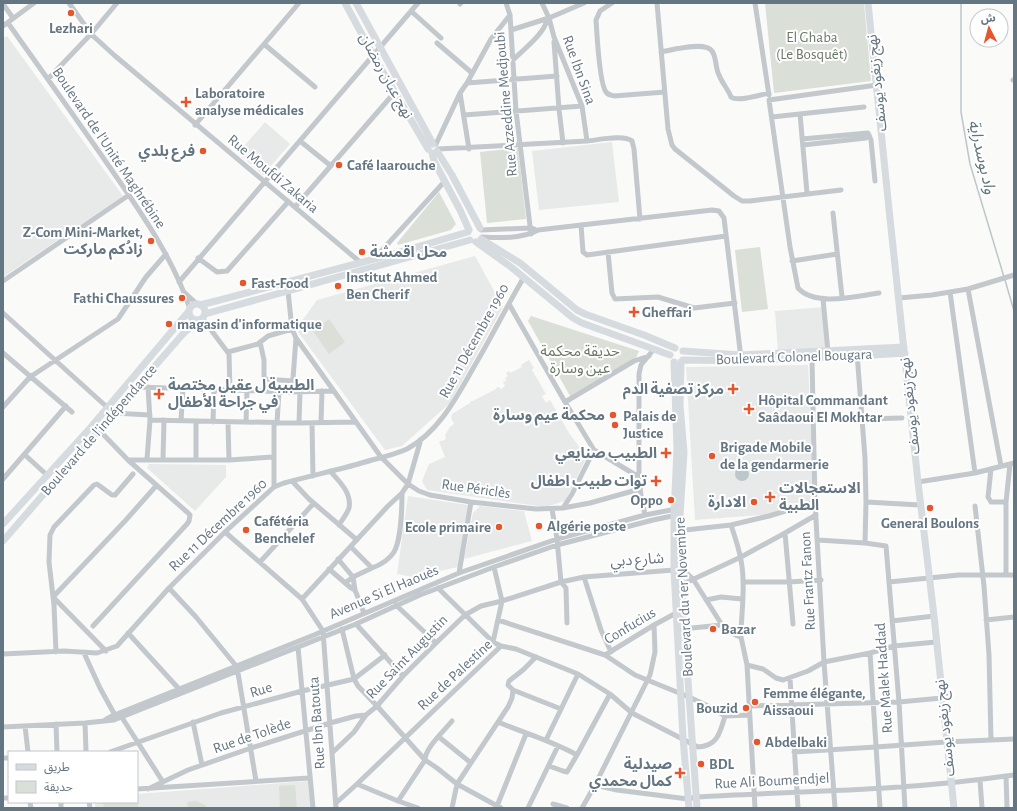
<svg xmlns="http://www.w3.org/2000/svg" width="1017" height="811" viewBox="0 0 1017 811" font-family="'Alegreya Sans','Noto Sans Arabic',sans-serif">
<style>
.built{fill:#e8e9e9}
.green{fill:#dadfd7}
.water{fill:#bbc7cb}
.lines{fill:none;stroke-linecap:round;stroke-linejoin:round}
.stream{stroke:#bbc7cb;stroke-width:1.5}
.minor{stroke:#c3c8cc;stroke-width:5}
.major{stroke:#d6dbdf;stroke-width:7}
.poi-dot{fill:#e4572e;stroke:#fff;stroke-width:1.5}
.labels{text-anchor:middle;dominant-baseline:central;stroke-width:4;stroke-linejoin:round;paint-order:stroke}
.poi-label{font-size:15px;font-weight:bold;fill:#657683;stroke:#fff;text-anchor:start}
.park-label{font-size:15px;fill:#687a64;stroke:#fff}
.street-label{font-size:15px;fill:#657683;stroke:#fff}
.water-label{font-size:16px;font-style:italic;fill:#60757c;stroke:#fff}
</style>
<rect width="100%" height="100%" fill="#fafaf8"/>
<!-- built -->
<path class="built" d="M7 36 123 196 3 277V38Z
M265 122 290 144 263 175 238 153Z
M612 142 619 202 539 210 532 151Z
M475 256 503 307 450 403 402 446 385 450 296 329 317 300Z
M824 307 827 350 778 353 775 311Z
M529 360 534 368 532 370 546 394 542 396 545 401 546 403 550 400 569 433 587 457 565 501 545 507 427 490 422 481 429 464 445 457 439 442 446 439 445 435 450 427 454 424 451 418 452 414 470 403 471 401H473L496 389 497 387H499L501 389 505 386 503 382 506 381 505 378 508 376 506 373 509 371 510 373 522 367 521 365Z
M808 365 815 502 774 514 695 520 686 367Z
M149 464 226 465V477L195 511 147 468Z
M408 496 468 505 458 567 412 577 397 574Z
M480 506 524 511 532 541 464 559 473 513Z
M309 781 311 808H95V802H137V794Z"/>
<!-- green -->
<path class="green" d="M765 3H864L871 81 774 93Z
M518 148 526 219 487 223 480 152Z
M439 192 456 224 451 230 398 245 397 243Z
M760 247 768 309 742 312 735 250Z
M531 316 639 351 636 358 570 396 528 321Z
M329 319 345 342 329 354 313 331Z
M295 785 297 808H280L279 786Z
M137 800 138 808H104L103 802H137Z
M196 801 205 805 207 808H188L187 802Z"/>
<!-- water -->
<path class="water" d="M735 474a7 7 0 1 1 14 0a7 7 0 1 1-14 0Z"/>
<g class="lines">
<!-- stream -->
<path class="stream" d="M961 3V112L970 164 1004 277
M1005 280 1014 311"/>
<!-- minor -->
<path class="minor" d="M69 3 91 34 114 55 360 262
M506 3 510 15 516 111 531 234
M542 3 549 18 584 3
M612 3 600 11 596 20C597 33 599 83 606 92 608 95 611 95 614 96L665 92
M657 3 668 129 672 145 675 149 734 196 742 201H750L841 190
M755 3 769 95
M3 4 13 18
M460 4 461 3
M411 11 441 38
M8 23C42 71 77 120 111 169 142 214 173 258 190 309
M3 26 34 3
M511 30 549 18 554 37 582 106 587 141C598 140 624 134 632 141L634 149 640 219
M554 42 559 109 563 143
M437 43 472 73
M264 44 315 87
M661 52C672 50 705 41 712 51 717 58 715 68 719 75 722 83 728 89 731 97 738 102 760 95 769 93
M514 59C523 50 546 32 547 19
M48 79 91 34 117 3
M1013 80H1014
M467 83 557 76
M877 85 769 100 790 247 798 288C815 307 856 296 879 293
M460 93 469 149
M800 114 807 193
M464 115 582 106
M772 117 864 107
M195 125 299 3
M802 139 868 133 871 140 875 181
M300 141 331 166
M436 144 460 93 467 83 491 39 510 15
M803 145 866 138 869 135
M438 149 587 141
M295 207 395 92
M833 213 842 297
M581 225 583 252 587 255 726 236
M481 230 530 228 534 229
M482 237C500 238 522 239 538 230L712 210 719 211 724 218 741 358
M608 252 612 293 615 299 658 297 694 308 735 303
M198 258 217 272 227 271 288 202
M374 259 445 181
M792 261 837 254
M3 281 129 195
M179 282 418 3
M968 289 1001 466
M288 291 292 329 296 338 381 457 408 484 419 491 430 495 471 502 536 509 563 508 572 494 594 450
M950 292 975 473
M185 293 197 304
M899 298 932 295 968 289 1014 275
M823 299 828 352
M509 304 565 402 594 450 639 477V374L641 365 654 349
M3 313 108 408
M202 318 229 354 230 390
M260 342 264 360V391
M228 352 258 344 268 336 292 329
M3 353 72 412
M857 353 865 458 866 502 920 505
M810 356 812 359 815 502 824 662 835 808
M264 379 293 381
M137 387 292 392 296 338
M292 392 333 391
M565 402 634 361 649 356
M3 407 30 377 118 319 146 277 166 254
M113 413 150 415
M862 419 902 418
M150 420 299 423 356 422
M181 421 183 388
M213 422 214 390
M228 422 229 460
M246 422 247 390
M274 423V487
M277 423 279 391
M299 423 300 392
M312 423 313 476
M321 423 322 391
M25 455 48 476
M147 459 150 420 148 387
M163 459 164 420
M196 459V422
M128 460H229L273 457
M991 469 988 497 991 502H1006
M330 471C339 481 352 493 349 508 347 514 342 520 339 525
M639 477 641 496 645 515
M3 479 66 406
M292 481 309 499 357 540
M918 482 975 473 1014 463
M975 506 984 586 989 655 991 740
M563 508 590 503 640 489
M552 509 557 539 561 582 566 588 567 623
M731 525C737 543 743 561 743 580 744 599 741 618 741 637
M676 531 731 525 769 516 815 502
M225 532 302 599 323 631 336 808
M785 533 793 624
M818 540 865 543 886 546 899 702 905 808
M865 543 866 502
M351 547 372 568C380 565 389 560 394 552 401 540 402 507 402 493
M338 559 353 577 355 590 364 613
M260 562 314 503
M329 569 351 588 355 590
M459 573 471 502
M1006 574V502L1010 464
M584 577 601 630 611 652
M743 582H789L821 580
M889 582 959 575H1014
M345 583 353 577 372 568
M681 585 741 557 785 533 816 515
M169 588 196 617 237 667 256 781
M438 588 493 642
M302 599 388 506 402 493 408 484 421 439
M706 600 721 597 742 599
M396 605 436 643
M678 612 654 625 605 655 635 675 689 697 712 708 725 716 749 715
M498 620 605 655
M986 620 1014 617
M892 621 934 616
M356 624 403 676
M93 626 187 524 189 521 190 515 187 512 128 460 99 430
M342 629 354 679 358 686 377 706 425 760 437 768 457 784 501 808
M682 629 722 625
M128 633 179 689
M501 646 493 642 502 601 561 582 584 577 674 570 680 567 693 579 722 625C728 631 733 635 741 637L747 665 755 808
M298 647 313 808
M106 651 53 597 125 521 156 486
M56 652 54 605 49 562 50 535 54 527 94 485 97 484 112 495H115L133 474
M84 653 100 688 116 717
M870 653 880 808
M3 654 64 651 97 653 117 646 169 588 225 532 274 487 284 483C313 475 343 469 372 460 384 457 396 454 407 449 440 431 457 396 475 365 492 336 507 306 524 277
M747 665 763 669 776 678 783 680 808 671 824 662 870 653 894 646 936 642
M790 678 798 808
M513 690 561 709
M749 706 899 702 942 698
M121 716 163 782
M105 720 112 716 314 635 459 573 557 539 645 515 676 509
M193 722 202 765
M498 722C524 733 552 741 577 755L610 694
M85 723 86 752
M56 724 57 752
M25 726 28 752
M3 727 85 723 114 720 356 624 420 595 494 567 557 545 653 520 677 515
M439 737 471 763
M546 740 578 674
M110 752 221 713 302 691 354 679 385 655
M794 752 876 747 946 742 1014 739
M332 753 354 732 366 715 377 706 403 676 436 643 465 615 481 606 502 601 494 567
M3 758H9
M549 766 563 771 567 772 577 755
M1006 776 1014 775
M980 780 982 808
M357 784 398 801 418 808
M595 785 617 790 688 799 696 797C799 791 903 791 1006 776L1007 808
M137 789 309 778
M148 789 188 770 251 748 330 723 356 716 366 715
M3 798H9
M398 801 425 760C425 748 444 731 452 721
M30 802 31 808
M61 802V808
M89 802 90 808
M336 803 357 784 501 646 516 649 578 674 610 694 632 713 698 747C718 746 720 732 725 716
M553 804 567 808
M497 806 526 734
M452 808 457 784 508 707 512 698 513 690 508 685 509 681 523 670 536 657
M528 808 558 746
M582 808 595 785 650 675 655 652 654 625"/>
<!-- major -->
<path class="major" d="M345 3 373 55 428 149
M356 3 433 144
M868 3 889 209 918 482 934 616 954 808
M437 151 452 175 480 228
M432 153 434 161 460 210 469 230
M481 239 520 263 577 310 585 314 644 335 675 348
M476 242 511 267 573 318 582 323 670 355
M189 312a8 8 0 1 1 16 0a8 8 0 1 1-16 0Z
M200 305 216 301 393 254 468 232
M205 314 470 240
M683 351 740 355 904 347
M683 360C757 362 831 358 905 353
M674 362 677 449 674 515V570L683 738 689 808
M681 362 680 405 684 452 679 531 680 567 697 808
M3 524 91 427 189 311
M3 541 128 397 182 335 198 320"/>
</g>
<!-- markers -->
<g class="poi-dot">
<circle cx="71" cy="13" r="4"/>
<path d="M184 96h4v4h4v4h-4v4h-4v-4h-4v-4h4z"/>
<circle cx="203" cy="151" r="4"/>
<circle cx="339" cy="165" r="4"/>
<circle cx="151" cy="241" r="4"/>
<circle cx="362" cy="252" r="4"/>
<circle cx="243" cy="283" r="4"/>
<circle cx="338" cy="286" r="4"/>
<circle cx="182" cy="298" r="4"/>
<path d="M632 306h4v4h4v4h-4v4h-4v-4h-4v-4h4z"/>
<circle cx="169" cy="324" r="4"/>
<path d="M731 383h4v4h4v4h-4v4h-4v-4h-4v-4h4z"/>
<path d="M157 388h4v4h4v4h-4v4h-4v-4h-4v-4h4z"/>
<path d="M747 403h4v4h4v4h-4v4h-4v-4h-4v-4h4z"/>
<circle cx="613" cy="415" r="4"/>
<circle cx="615" cy="425" r="4"/>
<path d="M664 447h4v4h4v4h-4v4h-4v-4h-4v-4h4z"/>
<circle cx="712" cy="456" r="4"/>
<path d="M654 475h4v4h4v4h-4v4h-4v-4h-4v-4h4z"/>
<path d="M768 491h4v4h4v4h-4v4h-4v-4h-4v-4h4z"/>
<circle cx="671" cy="500" r="4"/>
<circle cx="754" cy="502" r="4"/>
<circle cx="930" cy="508" r="4"/>
<circle cx="539" cy="526" r="4"/>
<circle cx="499" cy="527" r="4"/>
<circle cx="246" cy="530" r="4"/>
<circle cx="713" cy="629" r="4"/>
<circle cx="755" cy="702" r="4"/>
<circle cx="746" cy="708" r="4"/>
<circle cx="757" cy="742" r="4"/>
<circle cx="701" cy="764" r="4"/>
<path d="M678 767h4v4h4v4h-4v4h-4v-4h-4v-4h4z"/>
</g>
<g class="labels">
<!-- poi labels -->
<g class="poi-label">
<text x="71" y="28" text-anchor="middle">Lezhari</text>
<text x="195" y="93">Laboratoire<tspan x="195" dy="17">analyse médicales</tspan></text>
<text x="195" y="151" text-anchor="end">فرع بلدي</text>
<text x="347" y="165">Café laarouche</text>
<text x="143" y="232" text-anchor="end">Z-Com Mini-Market,<tspan x="143" dy="17">زادُكم ماركت</tspan></text>
<text x="370" y="252">محل اقمشة</text>
<text x="346" y="277">Institut Ahmed<tspan x="346" dy="17">Ben Cherif</tspan></text>
<text x="251" y="283">Fast-Food</text>
<text x="174" y="298" text-anchor="end">Fathi Chaussures</text>
<text x="642" y="312">Gheffari</text>
<text x="177" y="324">magasin d'informatique</text>
<text x="168" y="385">الطبيبة ل عقيل مختصة<tspan x="168" dy="17">في جراحة الأطفال</tspan></text>
<text x="724" y="389" text-anchor="end">مركز تصفية الدم</text>
<text x="758" y="400">Hôpital Commandant<tspan x="758" dy="17">Saâdaoui El Mokhtar</tspan></text>
<text x="605" y="415" text-anchor="end">محكمة عيم وسارة</text>
<text x="623" y="416">Palais de<tspan x="623" dy="17">Justice</tspan></text>
<text x="720" y="447">Brigade Mobile<tspan x="720" dy="17">de la gendarmerie</tspan></text>
<text x="657" y="453" text-anchor="end">الطبيب صنايعي</text>
<text x="647" y="481" text-anchor="end">توات طبيب اطفال</text>
<text x="779" y="488">الاستعجالات<tspan x="779" dy="17">الطبية</tspan></text>
<text x="663" y="500" text-anchor="end">Oppo</text>
<text x="746" y="502" text-anchor="end">الادارة</text>
<text x="254" y="521">Cafétéria<tspan x="254" dy="17">Benchelef</tspan></text>
<text x="930" y="523" text-anchor="middle">General Boulons</text>
<text x="547" y="526">Algérie poste</text>
<text x="491" y="527" text-anchor="end">Ecole primaire</text>
<text x="721" y="629">Bazar</text>
<text x="763" y="693">Femme élégante,<tspan x="763" dy="17">Aissaoui</tspan></text>
<text x="738" y="708" text-anchor="end">Bouzid</text>
<text x="765" y="742">Abdelbaki</text>
<text x="672" y="764" text-anchor="end">صيدلية<tspan x="672" dy="17">كمال محمدي</tspan></text>
<text x="709" y="764">BDL</text>
</g>
<!-- park labels -->
<g class="park-label">
<text x="812" y="37">El Ghaba<tspan x="812" dy="17">(Le Bosquêt)</tspan></text>
<text x="580" y="351">حديقة محكمة<tspan x="580" dy="17">عين وسارة</tspan></text>
</g>
<!-- street labels -->
<g class="street-label">
<text transform="translate(579 70) rotate(70)">Rue Ibn Sina</text>
<text transform="translate(386 76) rotate(61)">نهج عبان رمضان</text>
<text transform="translate(877 83) rotate(-96)">نهج زيغود يوسف</text>
<text transform="translate(506 104) rotate(-95)">Rue Azzeddine Medjoubi</text>
<text transform="translate(109 148) rotate(56)">Boulevard de l'Unité Maghrébine</text>
<text transform="translate(273 174) rotate(40)">Rue Moufdi Zakaria</text>
<text transform="translate(474 341) rotate(-61)">Rue 11 Décembre 1960</text>
<text transform="translate(794 357) rotate(-2)">Boulevard Colonel Bougara</text>
<text transform="translate(910 406) rotate(-96)">نهج زيغود يوسف</text>
<text transform="translate(99 430) rotate(-49)">Boulevard de l'indépendance</text>
<text transform="translate(476 489) rotate(8)">Rue Périclès</text>
<text transform="translate(218 525) rotate(-43)">Rue 11 Décembre 1960</text>
<text transform="translate(637 560) rotate(-4)">شارع دبي</text>
<text transform="translate(808 581) rotate(-93)">Rue Frantz Fanon</text>
<text transform="translate(384 592) rotate(-23)">Avenue Si El Haouès</text>
<text transform="translate(684 597) rotate(-93)">Boulevard du 1er Novembre</text>
<text transform="translate(630 626) rotate(-31)">Confucius</text>
<text transform="translate(407 657) rotate(-46)">Rue Saint Augustin</text>
<text transform="translate(455 675) rotate(-43)">Rue de Palestine</text>
<text transform="translate(884 678) rotate(-94)">Rue Malek Haddad</text>
<text transform="translate(261 690) rotate(-16)">Rue</text>
<text transform="translate(317 723) rotate(-94)">Rue Ibn Batouta</text>
<text transform="translate(945 728) rotate(-96)">نهج زيغود يوسف</text>
<text transform="translate(252 736) rotate(-19)">Rue de Tolède</text>
<text transform="translate(772 781) rotate(-3)">Rue Ali Boumendjel</text>
</g>
<!-- water labels -->
<g class="water-label">
<text transform="translate(982 157) rotate(77)">واد بوسدراية</text>
</g>
</g>
<!-- border -->
<rect width="1017" height="811" fill="none" stroke="#657683" stroke-width="8"/>
<!-- legend -->
<rect x="8" y="751" width="130" height="52" fill="#ffffff" stroke="#c1c8cd"/>
<rect x="16" y="764" width="20" height="6" fill="#d6dbdf" stroke="#c1c8cd"/>
<text x="44" y="771" font-size="12" fill="#657683">طريق</text>
<rect x="16" y="781" width="20" height="12" fill="#dadfd7" stroke="#c1c8cd"/>
<text x="44" y="791" font-size="12" fill="#657683">حديقة</text>
<!-- north arrow -->
<g transform="translate(989 28) rotate(354)"><circle r="19" fill="#ffffff" stroke="#c1c8cd"/>
<path d="M0-3L7 15L0 10L-7 15Z" fill="#e4572e"/>
<text y="-6" font-size="11" font-weight="bold" text-anchor="middle" fill="#657683">ش</text>
</g>
</svg>
